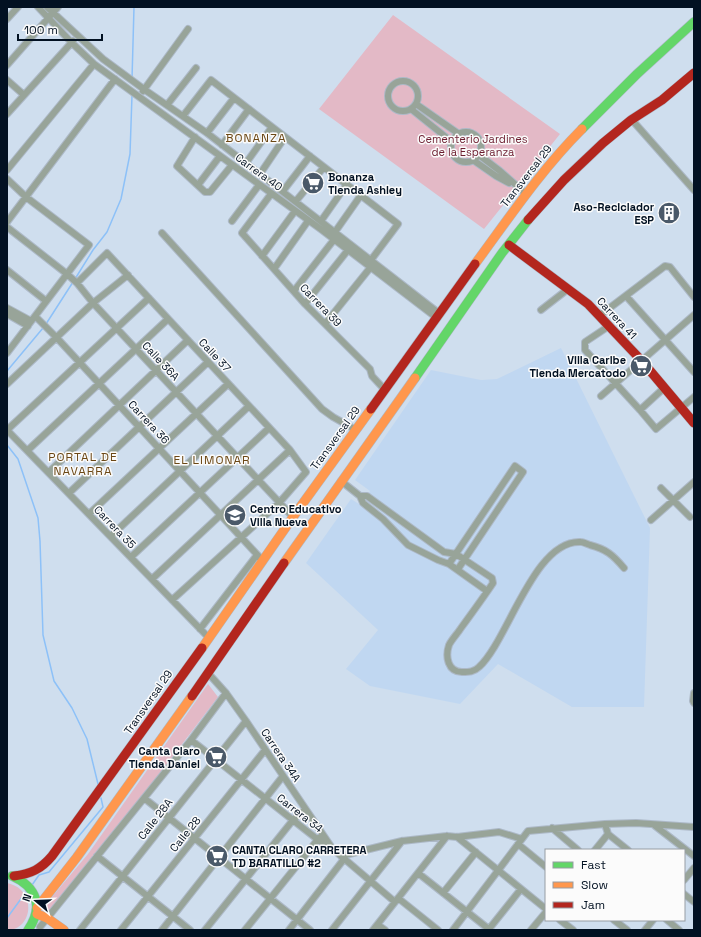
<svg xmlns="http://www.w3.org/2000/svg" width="701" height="937" viewBox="0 0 701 937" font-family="'Space Grotesk',sans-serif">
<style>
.built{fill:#c0d7f1}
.green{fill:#e3b9c6}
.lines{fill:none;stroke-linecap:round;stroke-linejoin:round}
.stream{stroke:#8dc1f8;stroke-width:1.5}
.street-casing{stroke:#adb9c7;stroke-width:8}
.fast-casing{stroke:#adb9c7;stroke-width:10}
.slow-casing{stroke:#adb9c7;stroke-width:10}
.jam-casing{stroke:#adb9c7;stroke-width:10}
.street{stroke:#98a499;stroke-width:6}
.fast{stroke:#63d668;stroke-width:9}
.slow{stroke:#ff974d;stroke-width:9}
.jam{stroke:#b3261e;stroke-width:9}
.labels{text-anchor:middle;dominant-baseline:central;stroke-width:3;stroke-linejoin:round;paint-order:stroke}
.park-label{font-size:11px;fill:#6c1d2f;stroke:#fbfbfb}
.street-label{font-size:11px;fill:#021122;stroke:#fbfbfb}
.poi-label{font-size:11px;font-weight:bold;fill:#021122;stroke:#fbfbfb;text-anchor:start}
.neighbourhood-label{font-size:12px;letter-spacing:1px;fill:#6b4715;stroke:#fbfbfb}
</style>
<rect width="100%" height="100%" fill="#cfdeee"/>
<!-- built -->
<path class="built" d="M561 348 650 528 644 707H572L498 664 460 704 370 686 346 669 378 630 306 563 351 499 362 506 370 491 355 480 431 370 481 380 497 379Z"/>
<!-- green -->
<path class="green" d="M393 15 560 134 484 229 319 109Z
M208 684 218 697 144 794 49 914 41 910 88 854Z
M7 883C12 884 17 886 21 890 35 904 28 930 7 930Z"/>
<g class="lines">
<!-- stream -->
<path class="stream" d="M132 79 134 7
M75 279 93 250 107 232 121 199 130 154 132 95
M46 324 73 282
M7 371 43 328
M7 445 18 459 38 518 40 541 43 635 54 681 72 708 87 739 98 784
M32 885 39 875 49 872 103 807 101 798
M7 918 26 892"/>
<!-- street casing -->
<g class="street-casing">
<path id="street" d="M38 7 72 43 94 64 322 230 437 318
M47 7 103 59 145 90 207 133 440 314
M7 19 18 7
M7 65 58 7
M7 80 24 95
M388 96a15 15 0 1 1 30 0a15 15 0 1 1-30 0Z
M143 91 188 29
M416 104 459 134
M167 105 196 68
M411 109 452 142
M7 114 73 41
M183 116 211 80 398 224 371 260
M632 120 694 190
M451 147a15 15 0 1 1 30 0a15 15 0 1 1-30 0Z
M207 133 234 98
M195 137 177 166 205 192H210L232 165
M222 145 249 109
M479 155 500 171 526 194
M473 160 496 176 509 183
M246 163 272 127
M7 170 94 64
M260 174 285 137
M7 179 26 197 89 245 7 353
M198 185 220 156
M283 191 310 156
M271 194 242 233 305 304 370 369 372 376 385 390
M296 201 324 167
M232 221 259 185
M321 221 347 184
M7 222 115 79
M7 227 67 274 77 283 93 303 293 517
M335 232 361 195
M162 233 322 409 333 417 356 430
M262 256 295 211
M274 269 308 221
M7 270 46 301
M77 283 107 253 290 450 306 472 279 503 172 600
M294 291 336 237
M626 296 694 372
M305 304 348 250
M7 308 31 321
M541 310 568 289
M7 314 28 326
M35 316 57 338 263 561
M599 316 665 266 670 267 694 297
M325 324 370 268
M609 326 585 342V350L640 410 656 429 694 397
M7 384 93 303 128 275
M601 396 694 315
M640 410 664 388
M7 430 209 638
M7 430 149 298
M28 450 168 319
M49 472 188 340
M341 481 360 496 363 503 383 519 408 545 438 560 449 564 487 591
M661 488 690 517
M69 493 208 362
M360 496H367L444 552 456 554 492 578 493 583C483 598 472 613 461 628 458 633 452 639 449 645 445 657 448 672 462 672 469 672 474 672 479 667 508 641 534 539 581 542 583 542 587 544 590 545 606 549 613 555 624 568
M89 514 228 384
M651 520 694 482
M111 536 249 406
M131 557 269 428
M449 564 515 466 523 472 458 569
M152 579 290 450
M200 629 257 555
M208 673 226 693 246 721 332 848
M694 693 693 701 694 703
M191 740 317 839 334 850 395 902
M144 798 310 930
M605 824 608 834 628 850
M654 825 694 856
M552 828 578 850
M457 837 546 909
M518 844 546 867
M595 850 608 834
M97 856 190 930
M341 856 402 841 447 836 457 837 499 832 522 839
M418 873 490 930
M684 880 694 868
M443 893 476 852
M684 894 694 902
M398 898 438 930
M560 920 573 930
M614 920 627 930
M667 920 679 930
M378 925 385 930
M40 927 191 740 226 693
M489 929 521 889
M80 930 246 721
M121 930 265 750
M162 930 283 776
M205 930 293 820 305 809
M245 930 319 838
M289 930 344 859
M332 930 402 841
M373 930 447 836
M453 930 528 831 605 824 636 823 694 827
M531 930 546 912
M645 930 653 920"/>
</g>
<!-- fast casing -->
<g class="fast-casing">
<path id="fast" d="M582 129 637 74 694 22
M415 378 502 253 528 220
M12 876C37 887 44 907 28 930"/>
</g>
<!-- slow casing -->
<g class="slow-casing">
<path id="slow" d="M475 264C509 218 541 170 582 129
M284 563 415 378
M202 648 293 517 371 409
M37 908 77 857 192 696
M37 914 47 918 64 930"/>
</g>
<!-- jam casing -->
<g class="jam-casing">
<path id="jam" d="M528 220 564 180 603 143 631 120 662 100 694 73
M509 245 588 304 641 360 694 423
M371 409 475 264
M192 696 284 563
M14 876C31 874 41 869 52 856L202 648"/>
</g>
<!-- street -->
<use href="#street" class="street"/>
<!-- fast -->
<use href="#fast" class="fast"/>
<!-- slow -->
<use href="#slow" class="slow"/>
<!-- jam -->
<use href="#jam" class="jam"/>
</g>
<!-- icons -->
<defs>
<g id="supermarket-disc" transform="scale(1.15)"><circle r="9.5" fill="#4a5969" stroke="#fbfbfb"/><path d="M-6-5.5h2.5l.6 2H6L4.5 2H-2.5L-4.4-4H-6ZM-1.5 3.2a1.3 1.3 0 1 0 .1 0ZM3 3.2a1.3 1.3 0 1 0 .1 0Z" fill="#fff"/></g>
<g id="building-disc" transform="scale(1.15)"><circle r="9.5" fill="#4a5969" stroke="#fbfbfb"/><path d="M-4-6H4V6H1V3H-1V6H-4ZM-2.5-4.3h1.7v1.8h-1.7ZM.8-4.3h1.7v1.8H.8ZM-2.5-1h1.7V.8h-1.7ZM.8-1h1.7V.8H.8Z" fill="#fff"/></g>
<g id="school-disc" transform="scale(1.15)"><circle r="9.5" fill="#4a5969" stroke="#fbfbfb"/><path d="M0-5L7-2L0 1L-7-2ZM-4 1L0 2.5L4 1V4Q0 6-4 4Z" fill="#fff"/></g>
</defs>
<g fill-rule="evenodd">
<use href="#supermarket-disc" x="313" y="183"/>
<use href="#building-disc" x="669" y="213"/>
<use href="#supermarket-disc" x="641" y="366"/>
<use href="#school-disc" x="235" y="515"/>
<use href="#supermarket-disc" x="216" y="757"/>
<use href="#supermarket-disc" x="217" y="856"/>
</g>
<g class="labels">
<!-- park labels -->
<g class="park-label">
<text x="473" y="139">Cementerio Jardines<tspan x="473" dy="13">de la Esperanza</tspan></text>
</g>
<!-- street labels -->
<g class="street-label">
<text transform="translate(259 172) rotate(36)">Carrera 40</text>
<text transform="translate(526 176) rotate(-52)">Transversal 29</text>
<text transform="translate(321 305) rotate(46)">Carrera 39</text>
<text transform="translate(617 318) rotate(47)">Carrera 41</text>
<text transform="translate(215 355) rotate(47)">Calle 37</text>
<text transform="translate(161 361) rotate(47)">Calle 36A</text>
<text transform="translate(149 422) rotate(47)">Carrera 36</text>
<text transform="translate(335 438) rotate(-54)">Transversal 29</text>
<text transform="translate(115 527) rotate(46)">Carrera 35</text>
<text transform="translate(148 702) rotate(-55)">Transversal 29</text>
<text transform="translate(281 755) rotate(56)">Carrera 34A</text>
<text transform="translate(300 813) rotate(38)">Carrera 34</text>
<text transform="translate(155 819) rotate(-52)">Calle 28A</text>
<text transform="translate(185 834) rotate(-51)">Calle 28</text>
</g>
<!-- poi labels -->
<g class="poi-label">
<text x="328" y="177">Bonanza<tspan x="328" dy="13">Tienda Ashley</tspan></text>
<text x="654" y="207" text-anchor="end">Aso-Reciclador<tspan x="654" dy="13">ESP</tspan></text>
<text x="626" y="360" text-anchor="end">Villa Caribe<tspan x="626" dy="13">Tienda Mercatodo</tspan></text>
<text x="250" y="509">Centro Educativo<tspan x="250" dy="13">Villa Nueva</tspan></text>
<text x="200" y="751" text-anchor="end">Canta Claro<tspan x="200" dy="13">Tienda Daniel</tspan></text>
<text x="232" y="850">CANTA CLARO CARRETERA<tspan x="232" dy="13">TD BARATILLO #2</tspan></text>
</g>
<!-- neighbourhood labels -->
<g class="neighbourhood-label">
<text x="256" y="138">BONANZA</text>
<text x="83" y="457">PORTAL DE<tspan x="83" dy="14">NAVARRA</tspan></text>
<text x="212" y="460">EL LIMONAR</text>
</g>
</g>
<!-- border -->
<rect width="701" height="937" fill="none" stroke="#021122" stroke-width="16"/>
<!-- legend -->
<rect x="545" y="849" width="140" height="72" fill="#fbfbfb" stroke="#979da4"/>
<rect x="553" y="862" width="20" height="6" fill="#63d668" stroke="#979da4"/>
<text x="581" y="869" font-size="12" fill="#021122">Fast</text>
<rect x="553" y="882" width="20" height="6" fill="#ff974d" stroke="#979da4"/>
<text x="581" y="889" font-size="12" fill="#021122">Slow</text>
<rect x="553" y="902" width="20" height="6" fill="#b3261e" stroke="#979da4"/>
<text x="581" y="909" font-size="12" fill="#021122">Jam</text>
<!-- north arrow -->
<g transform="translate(36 901) rotate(289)" stroke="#fbfbfb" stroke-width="3" paint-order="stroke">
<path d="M0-3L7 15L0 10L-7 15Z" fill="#021122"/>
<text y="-6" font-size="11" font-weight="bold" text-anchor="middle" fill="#021122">N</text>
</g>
<!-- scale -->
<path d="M18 34v6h84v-6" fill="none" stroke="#021122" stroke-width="2"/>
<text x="24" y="34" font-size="12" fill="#021122" stroke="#fbfbfb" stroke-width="3" paint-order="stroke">100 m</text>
</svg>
